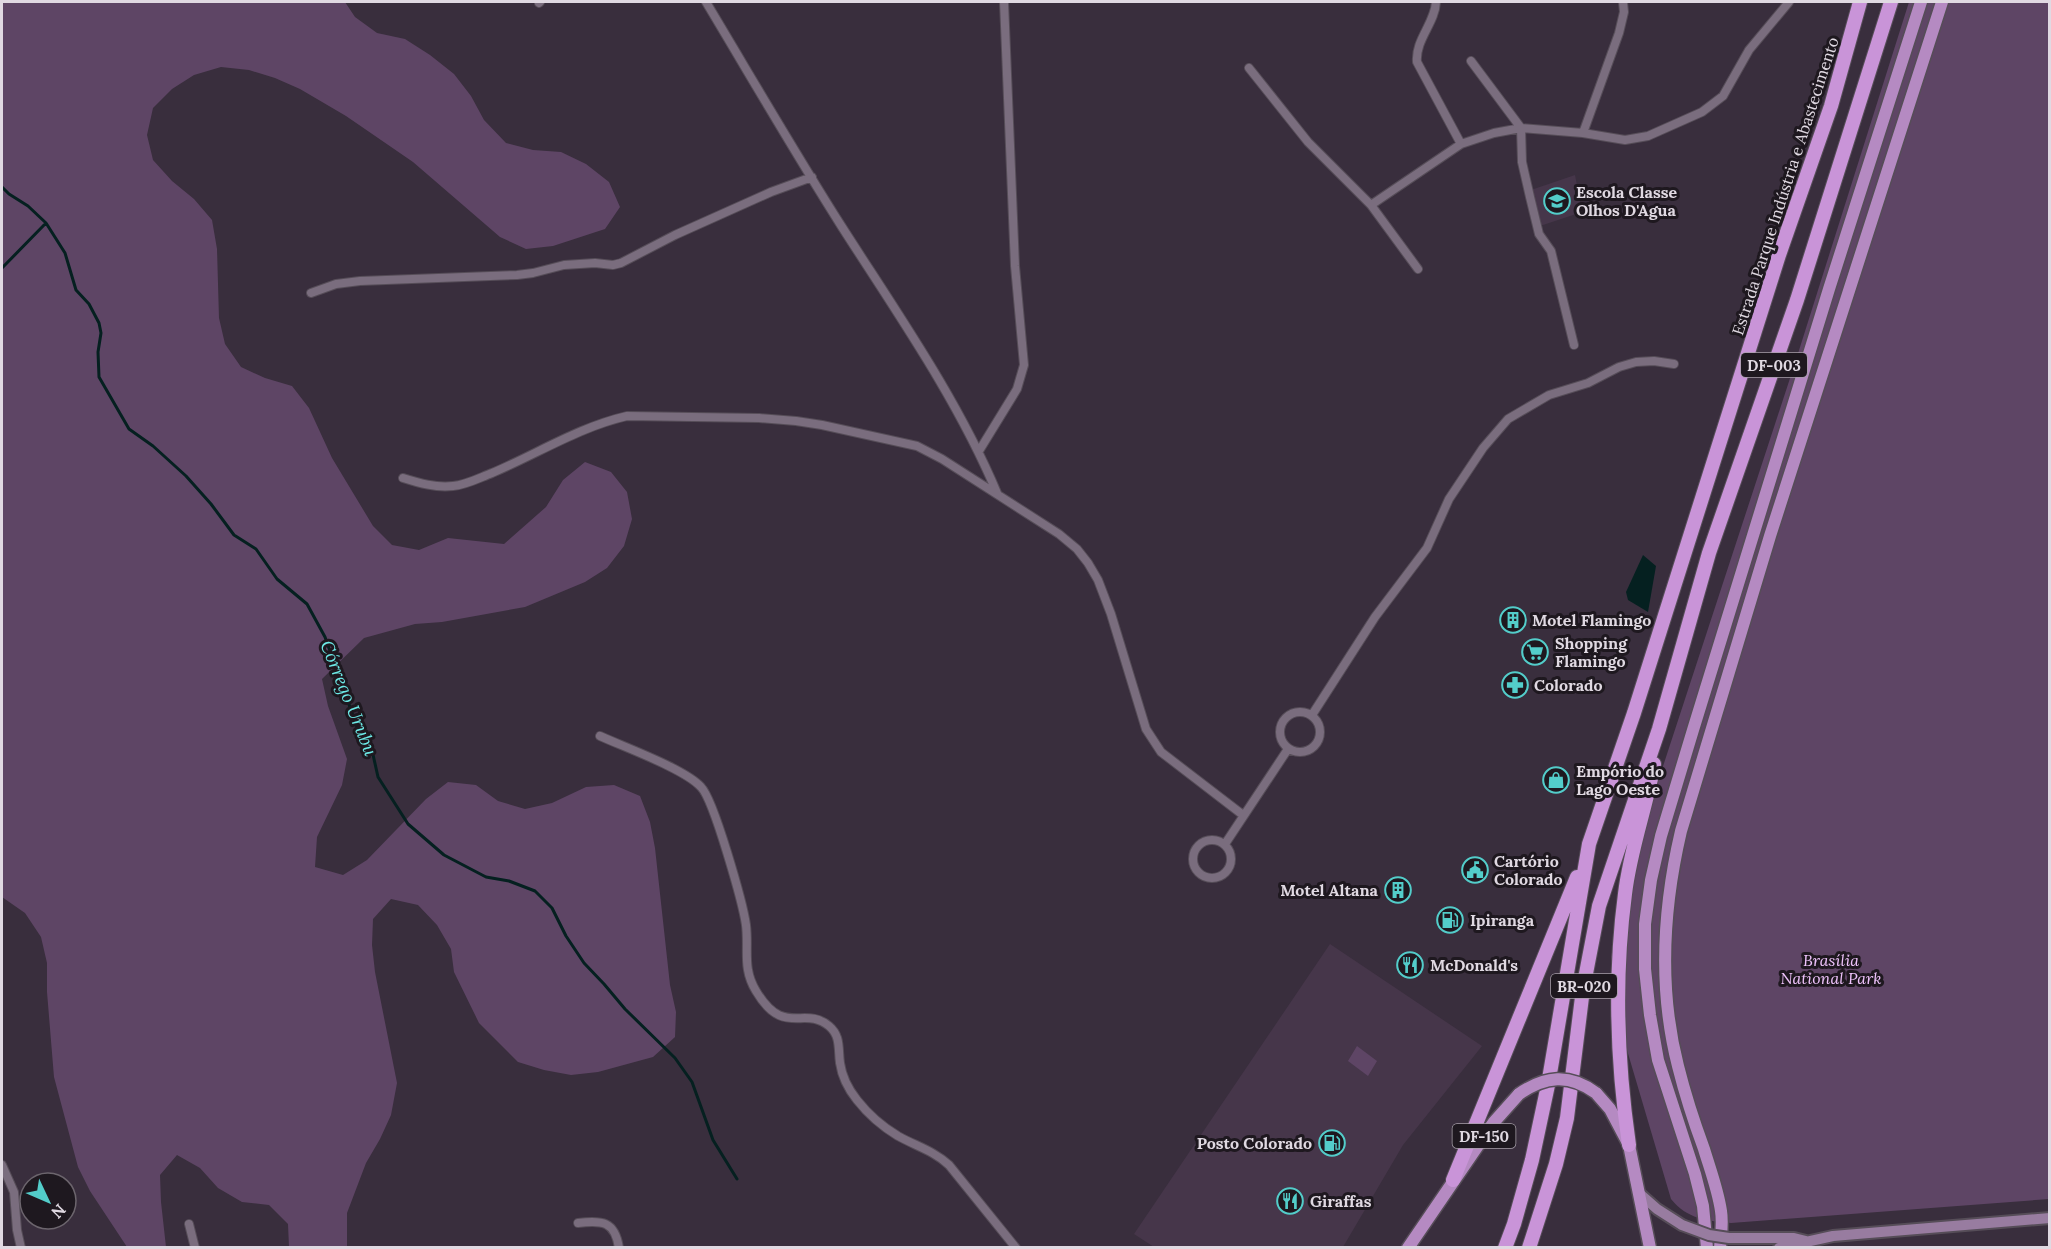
<svg xmlns="http://www.w3.org/2000/svg" width="2051" height="1249" viewBox="0 0 2051 1249" font-family="Lora,serif">
<style>
.built{fill:#46364a}
.green{fill:#5e4565}
.water{fill:#052020}
.lines{fill:none;stroke-linecap:round;stroke-linejoin:round}
.stream{stroke:#052020;stroke-width:3}
.minor-casing{stroke:#564d58;stroke-width:10}
.secondary-casing{stroke:#564d58;stroke-width:14}
.primary-casing{stroke:#564d58;stroke-width:15}
.trunk-casing{stroke:#564d58;stroke-width:16}
.minor{stroke:#7a6d7e;stroke-width:8}
.secondary{stroke:#987ca0;stroke-width:10}
.primary{stroke:#b58ac2;stroke-width:12}
.trunk{stroke:#c994d8;stroke-width:14}
.secondary-bridge-casing{stroke:#564d58;stroke-width:14;stroke-linecap:butt}
.primary-bridge-casing{stroke:#564d58;stroke-width:15;stroke-linecap:butt}
.secondary-bridge{stroke:#987ca0;stroke-width:10}
.primary-bridge{stroke:#b58ac2;stroke-width:12}
.labels{text-anchor:middle;dominant-baseline:central;stroke-width:6;stroke-linejoin:round;paint-order:stroke}
.shield{fill:#1e181f;stroke:#a69fa8;stroke-width:1.5}
.shield-label{font-size:15px;font-weight:bold;fill:#e0d9e2}
.street-label{font-size:16px;fill:#e0d9e2;stroke:#1e181f}
.poi-label{font-size:16px;font-weight:bold;fill:#e0d9e2;stroke:#1e181f;text-anchor:start}
.park-label{font-size:16px;font-style:italic;fill:#efc3fc;stroke:#1e181f}
.water-label{font-size:18px;font-style:italic;fill:#6deae7;stroke:#1e181f}
</style>
<rect width="100%" height="100%" fill="#392e3d"/>
<!-- built -->
<path class="built" d="M1575 175 1582 212 1540 226 1531 190Z
M1330 944 1482 1046 1403 1145 1343 1247H1154L1134 1234Z"/>
<!-- green -->
<path class="green" d="M2 2H345L355 17 377 33 405 39 430 55 454 74 471 96 484 120 506 143 533 150 561 152 586 164 609 182 620 207 605 229 553 246 526 249 500 237 413 162 346 116 300 89 275 78 249 70 221 67 194 75 172 89 153 108 147 135 153 160 172 181 194 199 212 220 217 249 219 318 225 344 241 367 265 378 292 386 309 408 332 458 373 526 392 545 419 550 448 538 504 544 546 507 563 480 585 462 611 472 627 492 632 519 624 546 607 568 585 582 525 607 442 622 415 624 364 638 322 679 328 706 347 759 342 785 317 837 315 867 343 875 367 860 426 799 448 782 476 785 498 801 525 809 552 803 586 787 614 785 640 796 650 822 655 848 670 985 676 1012 675 1037 653 1057 598 1072 571 1075 544 1070 518 1062 479 1023 454 972 451 949 437 925 418 905 391 899 373 919 372 945 375 972 397 1083 391 1115 380 1139 366 1163 347 1213V1247H289L288 1224 269 1205 242 1202 218 1188 200 1168 177 1155 160 1175 161 1202 166 1247H127L90 1191 78 1167 54 1077 47 992V963L41 937 25 913 2 897Z
M1909 2H2049V1199L1731 1223C1707 1221 1687 1219 1671 1199L1619 1023 1611 957 1631 864 1795 363Z
M1357 1046 1377 1061 1368 1076 1348 1061Z"/>
<!-- water -->
<path class="water" d="M1643 555 1656 566 1648 612 1628 600 1626 592Z"/>
<g class="lines">
<!-- stream -->
<path class="stream" d="M2 187 9 194 28 206 46 223 65 253 76 290 89 304 99 323 101 333 98 352 99 377 129 429 153 446 186 476 211 504 234 535 256 549 277 579 307 604 325 637 357 727 370 741 378 777 408 824 444 855 486 877 509 881 535 891 552 908 566 936 584 963 604 984 625 1009 675 1058 692 1082 713 1140 737 1179
M2 268 46 223"/>
<!-- minor casing -->
<g class="minor-casing">
<path id="minor" d="M706 2C751 77 795 153 842 227 897 313 957 398 997 493
M1436 2C1435 23 1415 40 1417 62L1461 144
M539 3 540 2
M1471 61 1521 128 1522 162 1530 197 1539 234 1551 251 1574 345
M1249 68 1308 142 1371 205 1418 269
M1583 133 1619 33 1624 12 1623 2
M1371 205 1461 144 1494 133 1521 128 1583 133 1625 140 1648 136 1702 112 1723 96 1749 50 1789 2
M311 293 336 284 360 281 517 275 533 273 564 265 595 263 613 265 621 263 675 235 771 192 812 177
M979 451 1017 389 1024 365 1015 266 1004 2
M403 478C419 483 436 488 453 486 466 485 479 478 492 473 537 454 579 427 627 416L759 418 796 421 822 425 917 446 942 459 1059 534 1077 549 1088 563 1098 580 1111 614 1146 729 1161 752 1243 815
M1280 732a20 20 0 1 1 40 0a20 20 0 1 1-40 0Z
M1312 715 1375 617 1427 548 1449 499 1483 448 1508 419 1549 395 1588 383 1619 367 1636 362 1654 361 1674 364
M600 736C624 747 685 769 701 787 714 800 743 904 746 925 749 950 742 968 756 991 784 1038 804 1005 829 1026 841 1036 838 1049 840 1063 842 1077 849 1090 857 1100 868 1114 883 1127 898 1136 916 1146 934 1151 949 1165L1016 1248
M1193 859a19 19 0 1 1 38 0a19 19 0 1 1-38 0Z
M1225 844 1288 749
M2 1165 14 1192 17 1230 21 1248
M578 1223C602 1220 615 1221 619 1248
M189 1224 195 1248"/>
</g>
<!-- secondary casing -->
<g class="secondary-casing">
<path id="secondary" d="M1640 1194 1657 1209 1682 1225
M1729 1238H1794L1806 1241
M1779 1248 1833 1236 2050 1218"/>
</g>
<!-- primary casing -->
<g class="primary-casing">
<path id="primary" d="M1596 1093 1610 1109 1629 1145 1650 1248
M1408 1248 1494 1122 1519 1094
M1707 1248 1703 1206 1695 1174 1658 1060 1650 1015 1645 969V924L1651 880 1661 836 1693 730 1829 289 1921 2
M1720 1248C1721 1236 1723 1223 1721 1211 1718 1190 1710 1169 1704 1149 1694 1122 1685 1094 1678 1066 1658 988 1663 908 1681 831L1770 536 1942 2"/>
</g>
<!-- trunk casing -->
<g class="trunk-casing">
<path id="trunk" d="M1629 1145C1617 1062 1614 977 1625 894 1630 850 1646 808 1654 764
M1453 1180 1577 877
M1505 1248 1514 1224 1532 1160 1548 1085 1589 844 1634 713 1779 255 1831 106 1860 2
M1529 1248 1556 1164 1567 1118 1583 989 1599 906 1659 729 1709 553 1797 300 1891 2"/>
</g>
<!-- minor -->
<use href="#minor" class="minor"/>
<!-- secondary -->
<use href="#secondary" class="secondary"/>
<!-- primary -->
<use href="#primary" class="primary"/>
<!-- trunk -->
<use href="#trunk" class="trunk"/>
<!-- secondary-bridge casing -->
<g class="secondary-bridge-casing">
<path id="secondary-bridge" d="M1682 1225 1709 1235 1729 1238"/>
</g>
<!-- primary-bridge casing -->
<g class="primary-bridge-casing">
<path id="primary-bridge" d="M1519 1094C1545 1076 1569 1073 1596 1093"/>
</g>
<!-- secondary-bridge -->
<use href="#secondary-bridge" class="secondary-bridge"/>
<!-- primary-bridge -->
<use href="#primary-bridge" class="primary-bridge"/>
</g>
<!-- icons -->
<defs>
<g id="school-ring" transform="scale(1.35)"><circle r="9.5" fill="#1e181f" stroke="#53cdca" stroke-width="1.5"/><path d="M0-5L7-2L0 1L-7-2ZM-4 1L0 2.5L4 1V4Q0 6-4 4Z" fill="#53cdca"/></g>
<g id="building-ring" transform="scale(1.35)"><circle r="9.5" fill="#1e181f" stroke="#53cdca" stroke-width="1.5"/><path d="M-4-6H4V6H1V3H-1V6H-4ZM-2.5-4.3h1.7v1.8h-1.7ZM.8-4.3h1.7v1.8H.8ZM-2.5-1h1.7V.8h-1.7ZM.8-1h1.7V.8H.8Z" fill="#53cdca"/></g>
<g id="supermarket-ring" transform="scale(1.35)"><circle r="9.5" fill="#1e181f" stroke="#53cdca" stroke-width="1.5"/><path d="M-6-5.5h2.5l.6 2H6L4.5 2H-2.5L-4.4-4H-6ZM-1.5 3.2a1.3 1.3 0 1 0 .1 0ZM3 3.2a1.3 1.3 0 1 0 .1 0Z" fill="#53cdca"/></g>
<g id="pharmacy-ring" transform="scale(1.35)"><circle r="9.5" fill="#1e181f" stroke="#53cdca" stroke-width="1.5"/><path d="M-2-6h4v4h4v4h-4v4h-4v-4h-4v-4h4Z" fill="#53cdca"/></g>
<g id="shop-ring" transform="scale(1.35)"><circle r="9.5" fill="#1e181f" stroke="#53cdca" stroke-width="1.5"/><path d="M-5-2.5h2.3a2.7 3.5 0 0 1 5.4 0H5L5.5 6h-11ZM-1.5-2.5h3a1.5 2.3 0 0 0-3 0Z" fill="#53cdca"/></g>
<g id="civic-ring" transform="scale(1.35)"><circle r="9.5" fill="#1e181f" stroke="#53cdca" stroke-width="1.5"/><path d="M-.6-6.5H3V-4.5H.6V-3L4-1V1h2V6H-6V1h2V-1L-.6-3ZM-1.2 2.5V6h2.4V2.5Z" fill="#53cdca"/></g>
<g id="fuel-ring" transform="scale(1.35)"><circle r="9.5" fill="#1e181f" stroke="#53cdca" stroke-width="1.5"/><path d="M-5.5-6h7V0h2V4h1.3V-2.5L3-4.5l.8-.8L6-3V5H2.5V1h-1V6h-7ZM-4.2-4.7v3.2H.2V-4.7Z" fill="#53cdca"/></g>
<g id="restaurant-ring" transform="scale(1.35)"><circle r="9.5" fill="#1e181f" stroke="#53cdca" stroke-width="1.5"/><path d="M-5-6h1v4h1v-4h1v4h1v-4h1v5L-1.5 .5V6h-2V.5L-5-1ZM5-6V6H3V1.5H1.5Q1.5-4 5-6Z" fill="#53cdca"/></g>
</defs>
<g fill-rule="evenodd">
<use href="#school-ring" x="1557" y="201"/>
<use href="#building-ring" x="1513" y="620"/>
<use href="#supermarket-ring" x="1535" y="652"/>
<use href="#pharmacy-ring" x="1515" y="685"/>
<use href="#shop-ring" x="1556" y="780"/>
<use href="#civic-ring" x="1475" y="870"/>
<use href="#building-ring" x="1398" y="890"/>
<use href="#fuel-ring" x="1450" y="920"/>
<use href="#restaurant-ring" x="1410" y="965"/>
<use href="#fuel-ring" x="1332" y="1143"/>
<use href="#restaurant-ring" x="1290" y="1201"/>
</g>
<g class="labels">
<!-- shield labels -->
<g class="shield">
<rect x="1741" y="353" width="66" height="24" rx="4.5"/>
<rect x="1551" y="974" width="66" height="24" rx="4.5"/>
<rect x="1452.5" y="1124" width="63" height="24" rx="4.5"/>
</g>
<g class="shield-label">
<text x="1774" y="365">DF-003</text>
<text x="1584" y="986">BR-020</text>
<text x="1484" y="1136">DF-150</text>
</g>
<!-- street labels -->
<g class="street-label">
<text transform="translate(1785 186) rotate(-72)">Estrada Parque Indústria e Abastecimento</text>
</g>
<!-- poi labels -->
<g class="poi-label">
<text x="1576" y="192">Escola Classe<tspan x="1576" dy="18">Olhos D'Agua</tspan></text>
<text x="1532" y="620">Motel Flamingo</text>
<text x="1555" y="643">Shopping<tspan x="1555" dy="18">Flamingo</tspan></text>
<text x="1534" y="685">Colorado</text>
<text x="1576" y="771">Empório do<tspan x="1576" dy="18">Lago Oeste</tspan></text>
<text x="1494" y="861">Cartório<tspan x="1494" dy="18">Colorado</tspan></text>
<text x="1378" y="890" text-anchor="end">Motel Altana</text>
<text x="1470" y="920">Ipiranga</text>
<text x="1430" y="965">McDonald's</text>
<text x="1312" y="1143" text-anchor="end">Posto Colorado</text>
<text x="1310" y="1201">Giraffas</text>
</g>
<!-- park labels -->
<g class="park-label">
<text x="1831" y="960">Brasília<tspan x="1831" dy="18">National Park</tspan></text>
</g>
<!-- water labels -->
<g class="water-label">
<text transform="translate(349 698) rotate(68)">Córrego Urubu</text>
</g>
</g>
<!-- border -->
<rect width="2051" height="1249" fill="none" stroke="#e0d9e2" stroke-width="6"/>
<!-- north arrow -->
<g transform="translate(48 1201) rotate(134)"><circle r="28" fill="#1e181f" stroke="#6c656d" stroke-width="1.5"/>
<path d="M0-4.5L10 22L0 15L-10 22Z" fill="#53cdca"/>
<text y="-9" font-size="16" font-weight="bold" text-anchor="middle" fill="#e0d9e2">N</text>
</g>
</svg>
